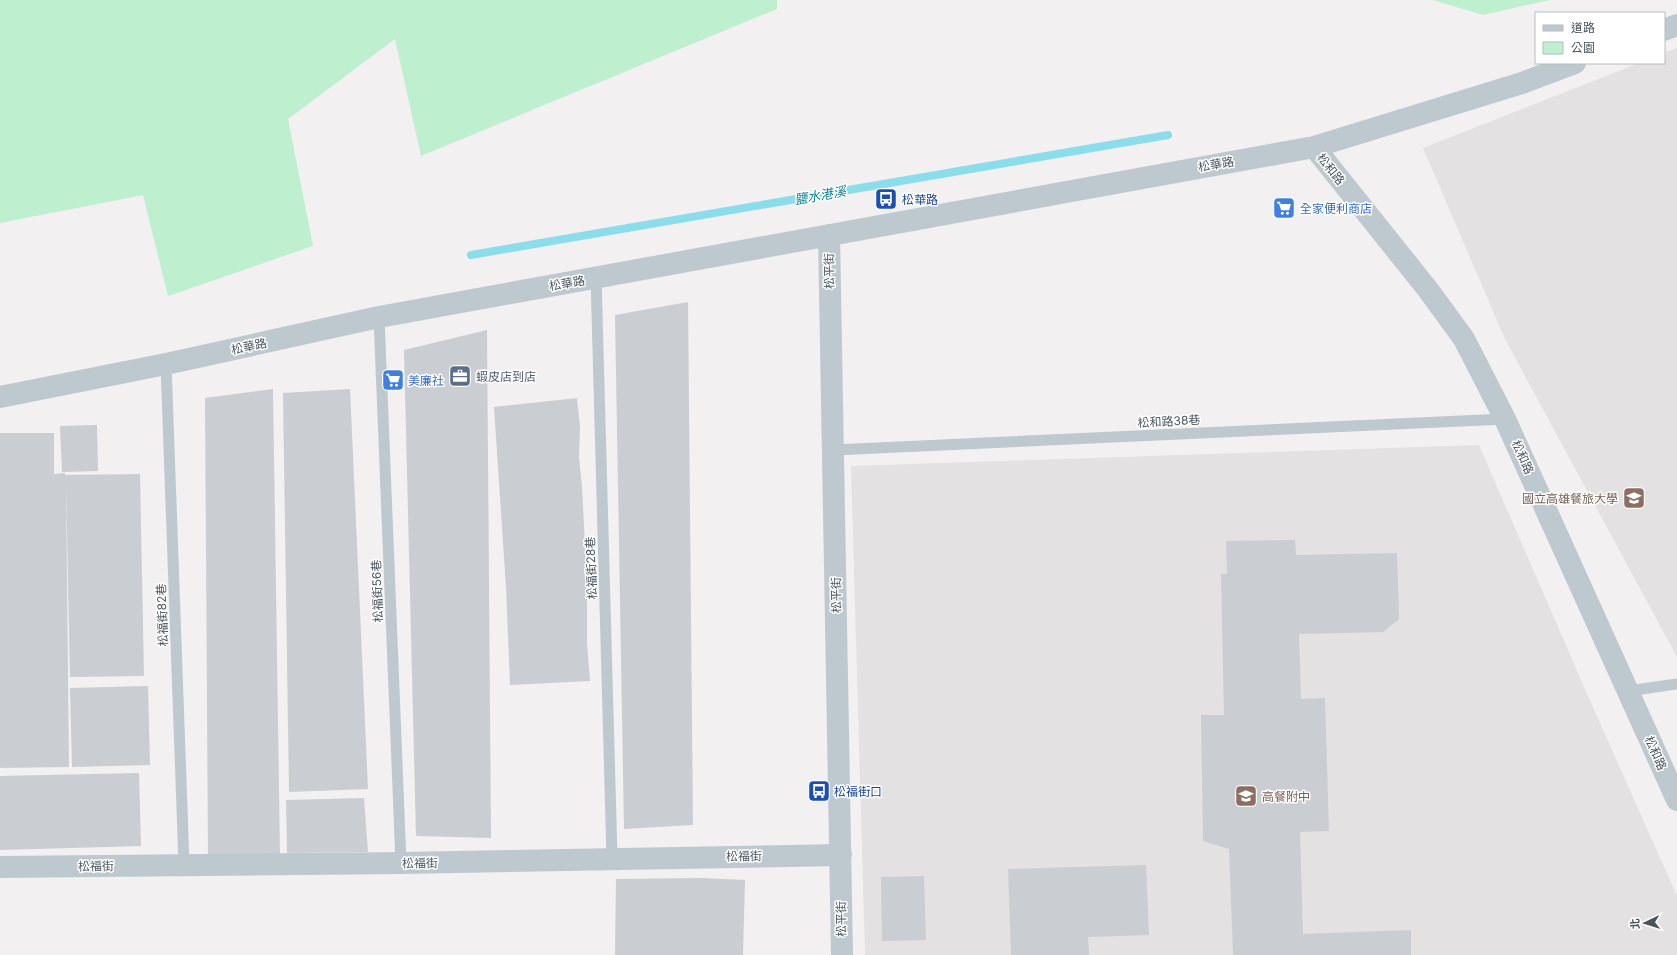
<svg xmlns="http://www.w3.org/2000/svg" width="1677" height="955" viewBox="0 0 1677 955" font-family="Inter,'Noto Sans TC',sans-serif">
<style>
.education{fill:#e3e1e2}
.green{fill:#beefcf}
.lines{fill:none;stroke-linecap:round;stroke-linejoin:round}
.stream{stroke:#8cddec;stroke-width:8}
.building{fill:#cacdd2}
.service{stroke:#bec8cf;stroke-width:11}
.minor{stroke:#bec8cf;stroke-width:22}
.labels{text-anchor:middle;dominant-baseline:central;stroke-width:3;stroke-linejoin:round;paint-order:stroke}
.street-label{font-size:12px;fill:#48545d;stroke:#fff}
.transit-label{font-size:12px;fill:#164399;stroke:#fff;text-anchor:start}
.shop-label{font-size:12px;fill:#366cbe;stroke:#fff;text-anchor:start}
.service-label{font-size:12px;fill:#4e5e75;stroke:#fff;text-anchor:start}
.education-label{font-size:12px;fill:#785e54;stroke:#fff;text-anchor:end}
.water-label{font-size:13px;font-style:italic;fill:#0d7f95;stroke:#fff}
</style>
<rect width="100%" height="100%" fill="#f2f0f0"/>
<!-- education -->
<path class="education" d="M1677 48V657L1505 339 1423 148 1639 63H1664V53Z
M1479 445 1588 696 1677 896V955H865L851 466Z"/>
<!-- green -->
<path class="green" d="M0 0H777V9L421 156 395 39 288 119 313 246 168 296 143 195 0 223Z
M1433 0H1550L1483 15Z"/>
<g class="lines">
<!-- stream -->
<path class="stream" d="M471 255 1168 135"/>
</g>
<!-- building -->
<path class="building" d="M688 302 693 825 624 829 615 315Z
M487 330 491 838 416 836 404 350Z
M273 389 280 855 208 854 205 398Z
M350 389 368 789 289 792 283 393Z
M577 398 580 427 579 457 582 487 587 585V644L590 681 510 685 506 587 494 407Z
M97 425 98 471 62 472 60 426Z
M0 433H54V474L65 473V475L140 474 144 676 70 677 66 484 69 767 0 768Z
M1295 540 1296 555 1397 553 1399 619 1383 632 1299 634 1301 699 1325 698 1329 831 1300 832 1303 934 1411 930V955H1233L1229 849 1203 841 1201 715H1224L1221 574H1227L1226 541Z
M148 686 150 765 72 767 70 688Z
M139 773 141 846 0 850V776Z
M364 798 368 852 287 853 286 800Z
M1146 865 1149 935 1088 937 1089 955H1011L1008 869Z
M924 876 926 940 882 941 881 877Z
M701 878 745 880 743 955H615L616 879Z"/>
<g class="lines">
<!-- service -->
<path class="service" d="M596 277 612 858
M379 317 401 863
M166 364 184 864
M833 450 1505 419
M1628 691 1677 684"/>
<!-- minor -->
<path class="minor" d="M1664 30 1677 25
M1314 147 1429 291 1464 339 1505 419 1677 800
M829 235 842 955
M0 397 166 364 379 317 1314 147 1522 83 1575 63
M0 867 401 863 841 855"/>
</g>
<!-- icons -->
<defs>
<g id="bus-square" transform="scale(1.15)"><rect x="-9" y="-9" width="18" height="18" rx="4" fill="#1a4fb4" stroke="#fff"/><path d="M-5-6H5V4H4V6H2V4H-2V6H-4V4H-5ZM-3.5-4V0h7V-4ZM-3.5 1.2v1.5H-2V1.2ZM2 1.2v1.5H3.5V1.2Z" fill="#fff"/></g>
<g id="supermarket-square" transform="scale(1.15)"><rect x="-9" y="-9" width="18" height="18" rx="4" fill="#3f7fe0" stroke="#fff"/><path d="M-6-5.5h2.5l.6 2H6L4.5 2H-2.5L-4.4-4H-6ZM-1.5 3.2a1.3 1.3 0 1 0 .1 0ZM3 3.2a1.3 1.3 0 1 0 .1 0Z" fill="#fff"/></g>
<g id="office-square" transform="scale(1.15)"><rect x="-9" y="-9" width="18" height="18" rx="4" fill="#5c6f8a" stroke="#fff"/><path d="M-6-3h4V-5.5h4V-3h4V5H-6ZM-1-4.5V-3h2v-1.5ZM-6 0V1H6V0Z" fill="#fff"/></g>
<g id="university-square" transform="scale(1.15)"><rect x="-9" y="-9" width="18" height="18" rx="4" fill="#8d6e63" stroke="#fff"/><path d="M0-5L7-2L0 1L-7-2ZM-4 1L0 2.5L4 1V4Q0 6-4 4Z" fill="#fff"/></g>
<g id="school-square" transform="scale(1.15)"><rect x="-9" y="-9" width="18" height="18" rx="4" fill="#8d6e63" stroke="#fff"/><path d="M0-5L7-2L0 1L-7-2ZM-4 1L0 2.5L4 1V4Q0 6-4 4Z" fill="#fff"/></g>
</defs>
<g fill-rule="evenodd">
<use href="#bus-square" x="886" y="199"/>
<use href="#supermarket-square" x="1284" y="208"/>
<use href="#office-square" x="460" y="376"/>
<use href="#supermarket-square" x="393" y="380"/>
<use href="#university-square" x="1634" y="498"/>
<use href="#bus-square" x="819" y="791"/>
<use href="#school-square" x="1246" y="796"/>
</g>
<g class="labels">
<!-- street labels -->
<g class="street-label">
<text transform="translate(1216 164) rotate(-10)">松華路</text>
<text transform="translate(1331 169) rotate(51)">松和路</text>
<text transform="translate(829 271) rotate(-91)">松平街</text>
<text transform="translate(567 283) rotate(-10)">松華路</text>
<text transform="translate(249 346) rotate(-12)">松華路</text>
<text transform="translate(1169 421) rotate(-3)">松和路38巷</text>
<text transform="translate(1523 457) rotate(66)">松和路</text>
<text transform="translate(591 568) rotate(-92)">松福街28巷</text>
<text transform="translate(377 591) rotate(-92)">松福街56巷</text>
<text transform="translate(836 595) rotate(-91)">松平街</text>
<text transform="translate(162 615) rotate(-92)">松福街82巷</text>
<text transform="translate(1656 753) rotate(66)">松和路</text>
<text transform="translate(744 856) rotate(-1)">松福街</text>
<text transform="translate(420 863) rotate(-1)">松福街</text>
<text transform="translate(96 866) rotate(-1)">松福街</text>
<text transform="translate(841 919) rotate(-91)">松平街</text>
</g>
<!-- transit labels -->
<g class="transit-label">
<text x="902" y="199">松華路</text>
<text x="834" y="791">松福街口</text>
</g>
<!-- shop labels -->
<g class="shop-label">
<text x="1300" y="208">全家便利商店</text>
<text x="408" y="380">美廉社</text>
</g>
<!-- service labels -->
<g class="service-label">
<text x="476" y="376">蝦皮店到店</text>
</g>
<!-- education labels -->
<g class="education-label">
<text x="1618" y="498">國立高雄餐旅大學</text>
<text x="1262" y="796" text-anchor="start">高餐附中</text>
</g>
<!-- water labels -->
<g class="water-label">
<text transform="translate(820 195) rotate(-10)">鹽水港溪</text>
</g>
</g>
<!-- legend -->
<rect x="1535" y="12" width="130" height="52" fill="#ffffff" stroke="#b6bbbe"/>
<rect x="1543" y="25" width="20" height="6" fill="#bec8cf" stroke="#b6bbbe"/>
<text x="1571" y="32" font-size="12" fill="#48545d">道路</text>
<rect x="1543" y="42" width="20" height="12" fill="#beefcf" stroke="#b6bbbe"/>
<text x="1571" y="52" font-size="12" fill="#48545d">公園</text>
<!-- north arrow -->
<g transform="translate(1645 923) rotate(266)" stroke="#ffffff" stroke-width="3" paint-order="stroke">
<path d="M0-3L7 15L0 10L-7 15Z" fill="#48545d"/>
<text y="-6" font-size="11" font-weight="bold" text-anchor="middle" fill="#48545d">北</text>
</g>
</svg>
